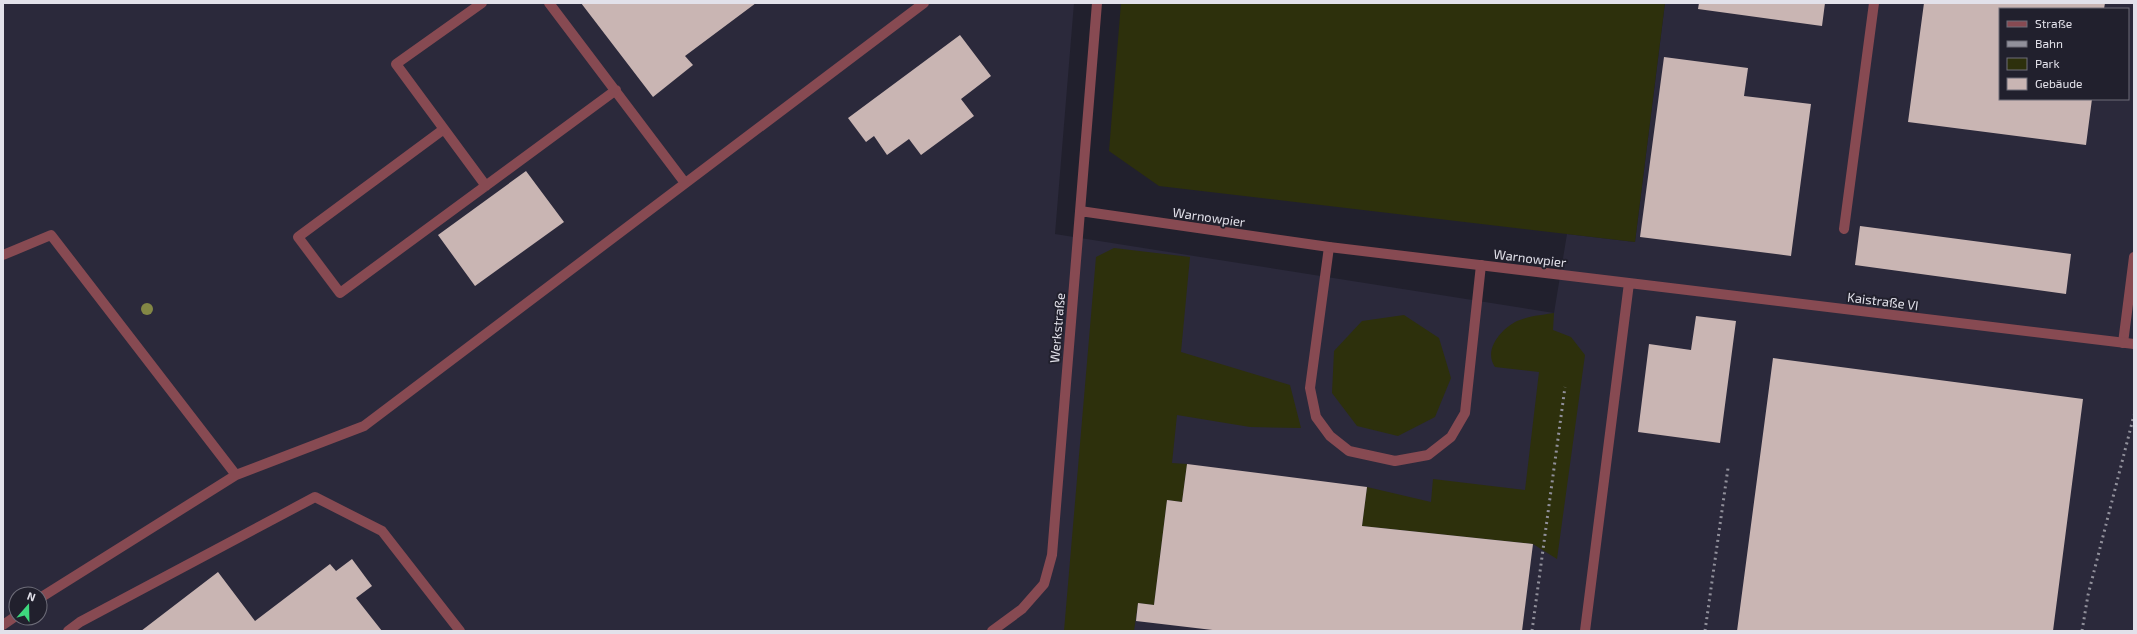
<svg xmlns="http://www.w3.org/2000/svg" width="2137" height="634" viewBox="0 0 2137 634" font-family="'Exo 2',sans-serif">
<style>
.built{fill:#2b293b;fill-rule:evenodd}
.green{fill:#2d300c}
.building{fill:#c9b5b3}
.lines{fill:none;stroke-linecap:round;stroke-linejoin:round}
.lane{stroke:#874a52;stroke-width:10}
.street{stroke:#874a52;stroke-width:10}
.rail{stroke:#91909b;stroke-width:3;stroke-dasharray:2 4;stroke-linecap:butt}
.tree{fill:#838745}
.labels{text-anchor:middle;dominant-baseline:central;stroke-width:4;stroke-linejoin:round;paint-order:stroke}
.street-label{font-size:13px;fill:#e2e1ea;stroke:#21202d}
</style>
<rect width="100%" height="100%" fill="#21202d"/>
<!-- built -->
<path class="built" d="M3 3H1074L1055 234 1554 313 1567 234 1635 242 1665 3H2134V631H3ZM2000 9H2128V99H2000ZM16 594H40V618H16Z"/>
<!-- green -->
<path class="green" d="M1121 3H1665L1635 242 1159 186 1109 151Z
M1114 248 1190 257 1181 352 1290 385 1301 428 1250 427 1177 415 1172 463 1187 464 1182 502 1167 500 1154 605 1138 603 1134 631H1064L1096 257Z
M1554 313 1553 330 1571 337 1585 355 1557 559 1533 544 1362 526 1367 487 1431 502 1433 479 1525 490 1539 372 1495 367C1483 350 1501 329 1517 321 1528 316 1543 315 1554 313Z
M1404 315 1439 338 1451 378 1435 417 1398 436 1357 426 1332 393 1334 351 1362 321Z"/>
<!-- building -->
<path class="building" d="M581 3H756L685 56 693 65 653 97Z
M1699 3H1825L1822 26 1698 9Z
M1924 3H2105L2104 9H2000V99H2092L2086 145 1908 122Z
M960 35 991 76 961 99 974 116 921 155 909 139 887 155 874 136 866 142 848 118Z
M1664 57 1748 68 1744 96 1811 104 1791 256 1640 237Z
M526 171 564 222 475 286 438 235Z
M1860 226 2071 254 2066 294 1855 265Z
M1696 316 1736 321 1720 443 1638 432 1649 344 1691 350Z
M1773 358 2083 399 2053 631H1737Z
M1187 464 1367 487 1362 526 1533 544 1522 631H1221L1136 621 1138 603 1154 605 1167 500 1182 502Z
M352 559 372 586 356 598 382 631H141L218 572 255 621 330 564 336 571Z"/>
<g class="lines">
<!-- lane -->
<path class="lane" d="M482 3 396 64 486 186
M549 3 685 183
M444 129 298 237 340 293 616 90
M1844 229 1874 3
M1329 247 1310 388 1316 417 1330 436 1349 451 1395 461 1428 455 1451 437 1465 413 1481 265
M3 255 51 235 236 475
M2123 343 2134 257
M40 598 236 475 364 426 924 3
M3 625 16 616
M68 631 80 622 315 497 382 531 460 631"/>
<!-- street -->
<path class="street" d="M1080 211 1329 247 1629 283 1585 631
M1629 283 2134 344
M992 631 1022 609 1044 584 1052 555 1097 3"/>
<!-- rail -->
<path class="rail" d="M1532 631 1565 387
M1705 631 1728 468
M2082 631 2088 595 2134 415"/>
</g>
<!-- trees -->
<circle class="tree" cx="147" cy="309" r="6"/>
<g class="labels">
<!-- street labels -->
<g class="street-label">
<text transform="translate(1209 217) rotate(8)">Warnowpier</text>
<text transform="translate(1530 258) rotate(7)">Warnowpier</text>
<text transform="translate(1883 301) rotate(7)">Kaistraße VI</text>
<text transform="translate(1057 328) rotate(-85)">Werkstraße</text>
</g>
</g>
<!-- border -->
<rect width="2137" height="634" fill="none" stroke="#e2e1ea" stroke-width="8"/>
<!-- legend -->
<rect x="1999" y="8" width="130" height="92" fill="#21202d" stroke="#6e6d79"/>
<rect x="2007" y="21" width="20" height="6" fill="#874a52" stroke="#6e6d79"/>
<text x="2035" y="28" font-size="12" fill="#e2e1ea">Straße</text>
<rect x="2007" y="41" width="20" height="6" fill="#91909b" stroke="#6e6d79"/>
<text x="2035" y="48" font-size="12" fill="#e2e1ea">Bahn</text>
<rect x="2007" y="58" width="20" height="12" fill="#2d300c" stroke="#6e6d79"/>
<text x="2035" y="68" font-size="12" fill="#e2e1ea">Park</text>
<rect x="2007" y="78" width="20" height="12" fill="#c9b5b3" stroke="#6e6d79"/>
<text x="2035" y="88" font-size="12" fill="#e2e1ea">Gebäude</text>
<!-- north arrow -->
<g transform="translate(28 606) rotate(20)"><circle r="19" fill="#21202d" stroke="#6e6d79"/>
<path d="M0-3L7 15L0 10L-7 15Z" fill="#3ed77d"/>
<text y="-6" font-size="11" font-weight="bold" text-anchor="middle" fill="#e2e1ea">N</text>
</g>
</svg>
